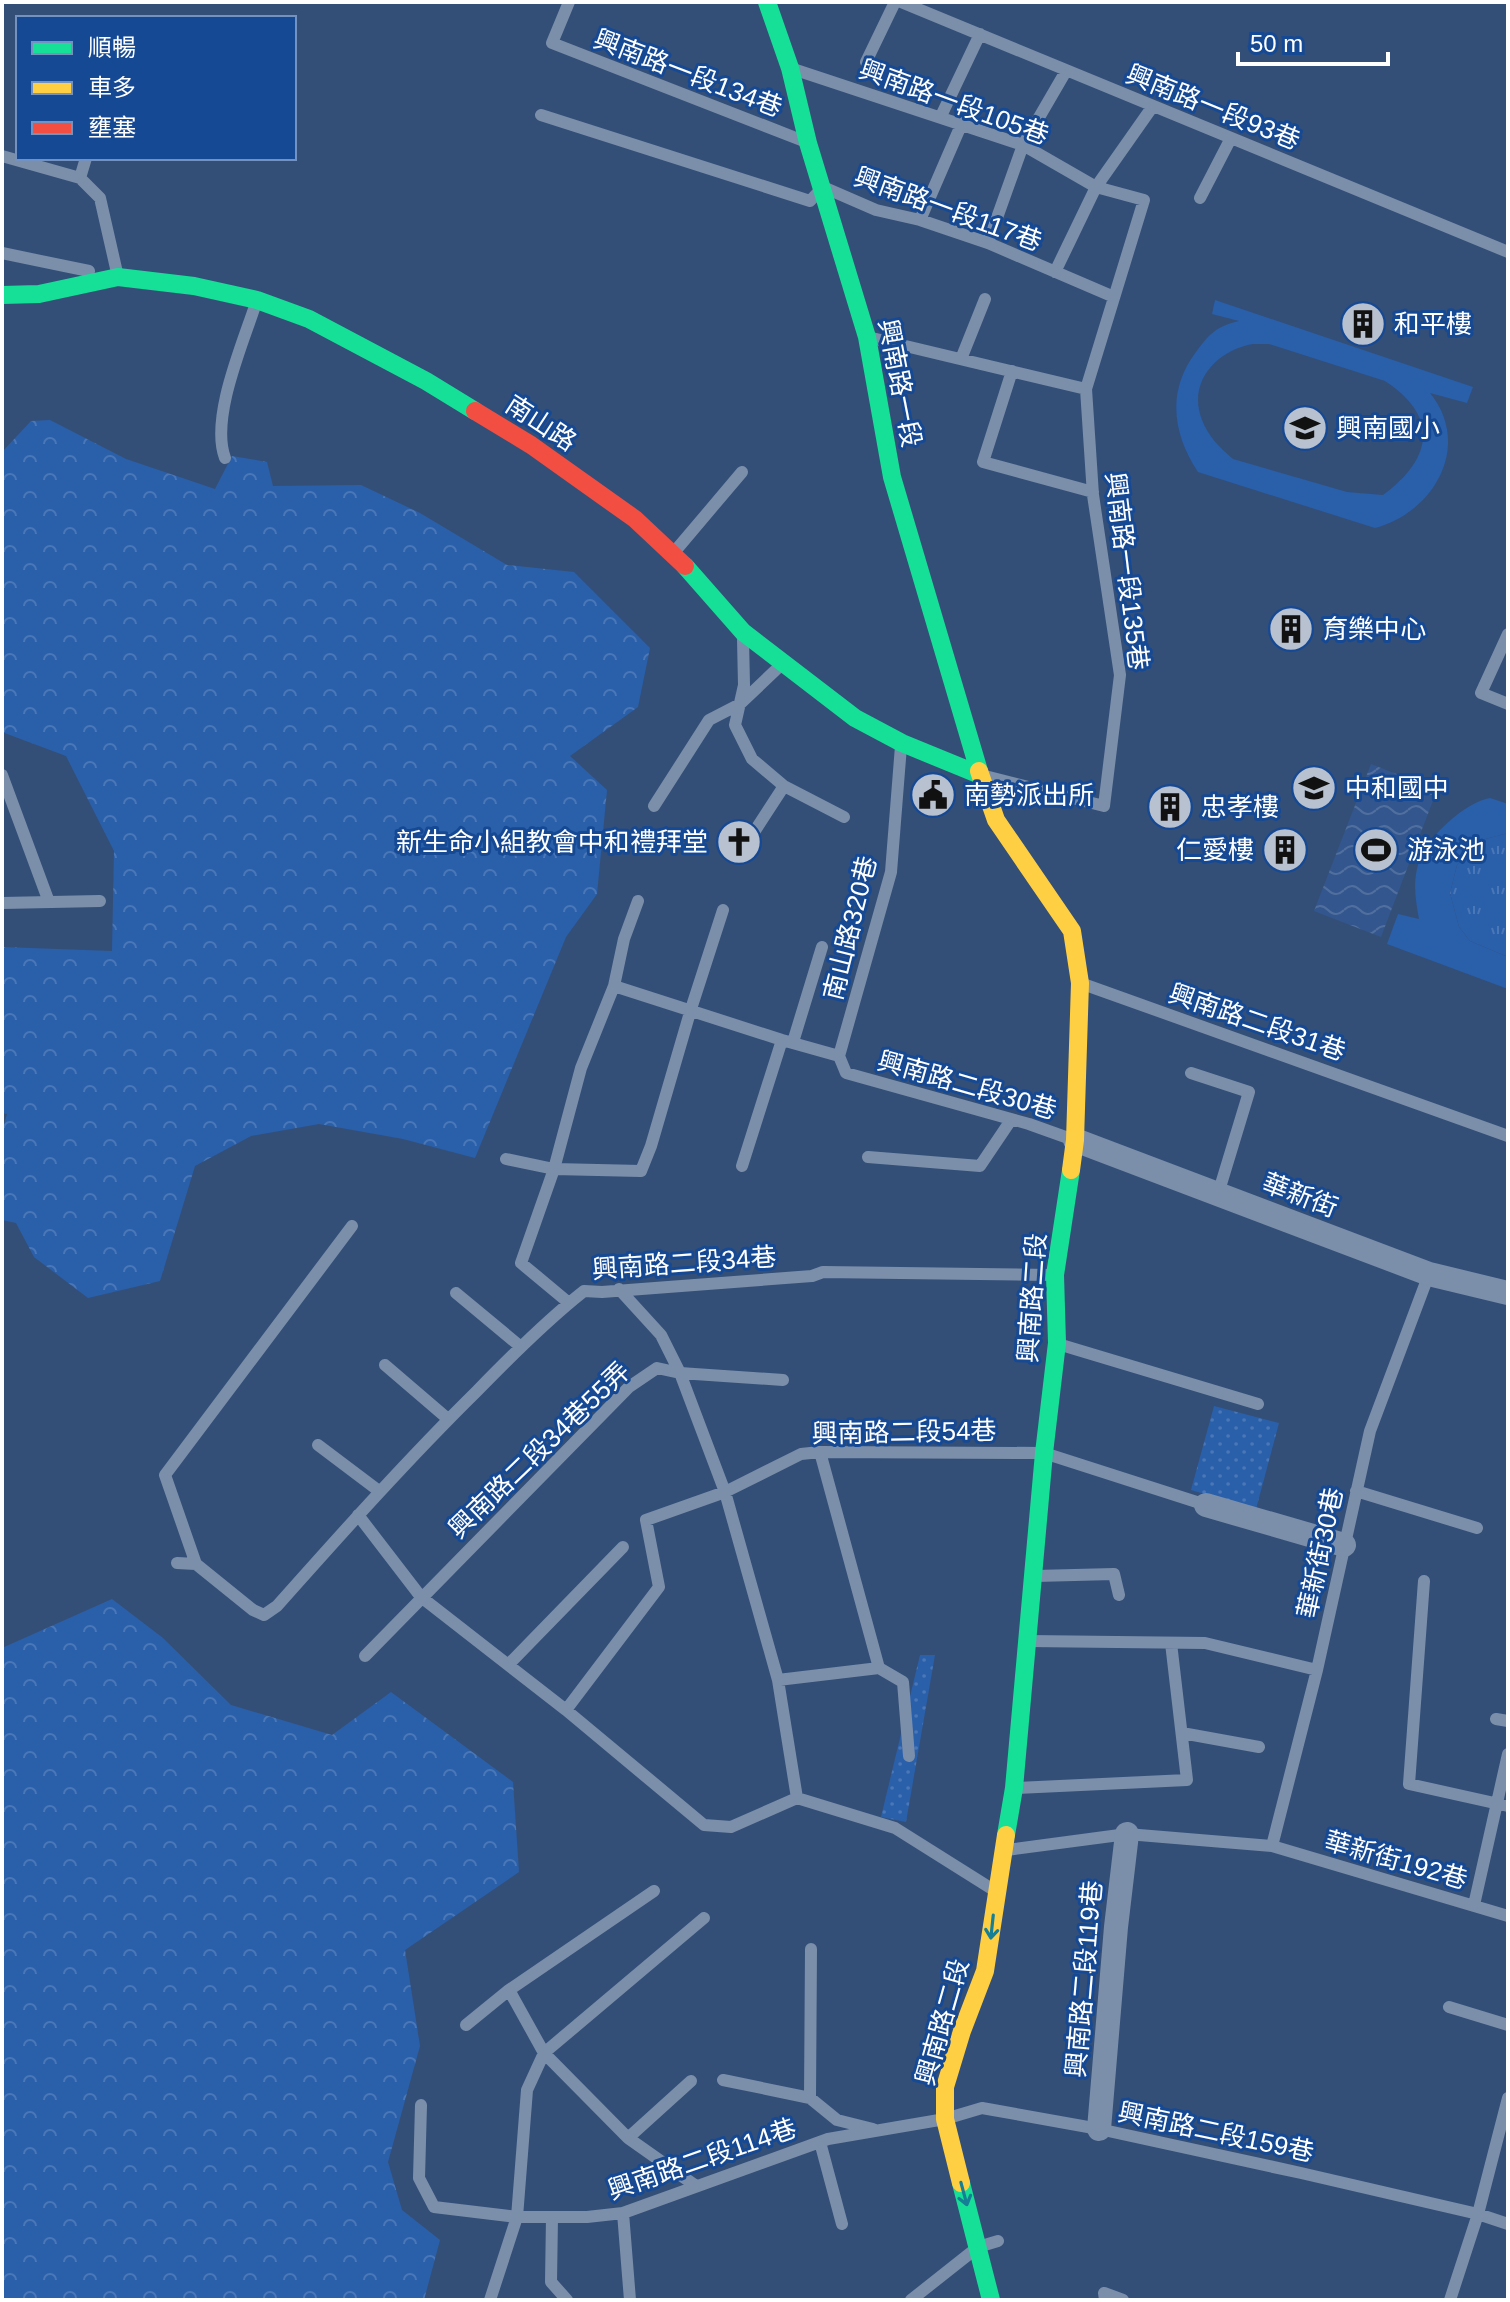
<svg xmlns="http://www.w3.org/2000/svg" width="1510" height="2302" viewBox="0 0 1510 2302" font-family="Arial,'Noto Sans TC',sans-serif">
<style>
.grass{fill:url(#grass-tufts)}
.forest{fill:url(#forest-crowns)}
.park{fill:url(#park-dots)}
.garden{fill:#2a5faa;fill-rule:evenodd}
.water{fill:url(#water-waves)}
.lines{fill:none;stroke-linecap:round;stroke-linejoin:round}
.lane{stroke:#7b8faa;stroke-width:12}
.street{stroke:#7b8faa;stroke-width:24}
.fast{stroke:#16e098;stroke-width:18}
.slow{stroke:#ffcf43;stroke-width:18}
.jam{stroke:#f24e42;stroke-width:18}
.oneway{stroke:#167e95}
.labels{text-anchor:middle;dominant-baseline:central;stroke-width:6;stroke-linejoin:round;paint-order:stroke}
.street-label{font-size:26px;fill:#fff;stroke:#164994}
.poi-label{font-size:26px;fill:#fff;stroke:#164994;text-anchor:start}
</style>
<defs>
<pattern id="grass-tufts" width="24" height="20" patternUnits="userSpaceOnUse" patternTransform="scale(2)"><rect width="24" height="20" fill="#2a5faa"/><path d="M3 7l-1-3M5 7V3M7 7l1-3M15 17l-1-3M17 17v-4M19 17l1-3" fill="none" stroke="#4a77b7"/></pattern>
<pattern id="forest-crowns" width="20" height="18" patternUnits="userSpaceOnUse" patternTransform="scale(2)"><rect width="20" height="18" fill="#2a5faa"/><path d="M2 6a3 3 0 1 1 6 0M12 15a3 3 0 1 1 6 0" fill="none" stroke="#4a77b7"/></pattern>
<pattern id="park-dots" width="8" height="8" patternUnits="userSpaceOnUse" patternTransform="scale(2)"><rect width="8" height="8" fill="#2a5faa"/><path d="M2 2h.1M6 6h.1" fill="none" stroke="#4a77b7" stroke-width="1.8" stroke-linecap="round"/></pattern>
<pattern id="water-waves" width="16" height="10" patternUnits="userSpaceOnUse" patternTransform="scale(2)"><rect width="16" height="10" fill="#32568d"/><path d="M0 5q4-4 8 0t8 0" fill="none" stroke="#516f9e"/></pattern>
</defs>
<rect width="100%" height="100%" fill="#334f77"/>
<!-- grass -->
<path class="grass" d="M1508 833V957L1470 941 1459 927 1450 893 1457 865 1478 841Z"/>
<!-- forest -->
<path class="forest" d="M50 420 126 459 215 489 232 456 267 462 273 486 361 485 420 513 507 565 574 572 650 648 638 707 570 756 607 790 597 894 566 937 475 1158 403 1139 319 1124 251 1136 195 1166 160 1281 88 1298 34 1257 16 1223 2 1220V1131L7 1114 2 1113V947L112 951 114 851 66 756 2 732V452L31 421Z
M112 1599 163 1638 231 1705 332 1735 391 1692 513 1782 519 1872 405 1950 420 2046 388 2162 402 2210 440 2240 424 2300H2V1648Z"/>
<!-- park -->
<path class="park" d="M1214 1406 1279 1423 1256 1509 1191 1490Z
M920 1655H935L906 1822 881 1817Z"/>
<!-- garden -->
<path class="garden" d="M1215 300 1473 387 1467 403 1430 393C1473 446 1433 513 1375 528L1198 472C1172 433 1167 390 1196 352 1209 334 1217 326 1239 321L1212 314ZM1253 344H1269L1385 381C1440 417 1432 459 1383 495L1347 492 1233 459C1220 448 1208 436 1202 420 1187 382 1217 350 1253 344Z
M1490 798 1508 804V833L1478 841 1457 865 1450 893 1459 927 1470 941 1508 957V989L1387 944 1398 914 1419 919C1416 902 1413 886 1417 869 1422 841 1463 803 1490 798Z"/>
<!-- water -->
<path class="water" d="M1371 764 1437 790 1381 937 1314 911Z"/>
<g class="lines">
<!-- lane -->
<path class="lane" d="M569 2 552 43 801 140
M901 2 1508 252
M866 62 895 2
M793 69 1023 145 1096 187 1144 200 1086 389 1093 495 1120 675 1104 806 985 776
M541 115 810 201 823 187 876 210 920 220 988 243 1114 297
M941 116 980 34
M2 156 80 178 100 198 118 277
M80 178 86 158
M1200 198 1231 138
M920 220 962 123
M988 243 1023 145 1066 71
M2 253 89 271
M1055 272 1096 187 1153 106
M872 338 1086 389
M961 359 985 299
M1012 371 983 462 1093 492
M225 458C210 418 243 343 256 303
M676 550 742 472
M1508 634 1481 693 1508 704
M743 639 744 685 735 725 752 759 784 786 844 817
M901 746 891 872 839 1056 846 1073 1029 1124 1071 1139
M2 775 49 902
M654 806 709 720 740 704 781 665
M743 849 784 786
M2 903 100 901
M1083 984 1508 1136
M614 986 782 1040 839 1056
M793 1042 822 947
M1191 1073 1249 1092 1218 1194
M868 1157 980 1166 1011 1120
M506 1159 554 1169 641 1171 651 1146 691 1009 723 910
M742 1166 782 1040
M619 1289 661 1335 680 1373 725 1492 778 1680 797 1798
M456 1293 521 1347
M569 1303 521 1263 554 1169 581 1068 614 986 624 939 638 901
M1058 1344 1258 1404
M385 1365 448 1419
M318 1445 379 1491
M820 1452 879 1668 903 1682 909 1756
M1356 1491 1477 1528
M358 1515 421 1597 566 1710 704 1825 731 1827 797 1798
M177 1563 196 1564
M196 1564 253 1610 264 1615 277 1606C342 1533 407 1460 477 1391 511 1356 546 1321 584 1291L602 1292 812 1276 823 1272 1052 1275
M196 1564 165 1475 352 1226
M1035 1576 1114 1574 1119 1595
M1424 1581 1409 1784 1508 1806
M1028 1641 1205 1643 1317 1670
M365 1656 629 1387 657 1368 680 1373 783 1380
M508 1665 623 1547
M778 1680 879 1668
M566 1710 659 1587 646 1520 725 1492 801 1454 820 1452 1044 1453 1206 1505
M1496 1719 1508 1721
M1182 1733 1259 1747
M1017 1788 1187 1780 1171 1643
M797 1798 895 1828 992 1889
M1272 1846 1317 1670 1370 1431 1429 1274
M1007 1850 1127 1834 1272 1846 1508 1916
M1474 1905 1508 1754
M1449 2007 1508 2025
M466 2025 509 1990
M723 2080 810 2098 837 2120 873 2129
M810 2098 811 1949
M421 2105 419 2178 434 2207 517 2217H587L623 2213 828 2139 945 2119 982 2108 1099 2129 1301 2173 1478 2214 1508 2224
M628 2138 691 2081
M820 2142 842 2224
M696 2186 628 2138 544 2053 704 1918
M623 2213 630 2300
M552 2217 551 2282 567 2300
M490 2300 517 2217 527 2090 544 2053 509 1990 654 1891
M911 2300 978 2247 998 2241
M1105 2300 1104 2293 1123 2300
M1450 2300 1478 2214 1508 2098"/>
<!-- street -->
<path class="street" d="M1075 1140 1429 1274 1508 1293
M1206 1505 1344 1545
M1099 2129 1116 1927 1127 1834"/>
<!-- fast -->
<path class="fast" d="M767 2 790 68 808 143 867 337 892 477 979 771
M2 295 39 294 118 277 194 286 257 300 309 319 426 381 475 411
M685 566 743 632 855 718 902 743 980 775
M1006 1835 1014 1788 1044 1453 1057 1343 1055 1275 1071 1170
M961 2183 991 2300"/>
<!-- slow -->
<path class="slow" d="M979 771 996 820 1072 931 1080 983 1075 1140 1071 1170
M961 2183 945 2119V2087L962 2031 985 1971 1006 1835"/>
<!-- jam -->
<path class="jam" d="M475 411 531 445 635 519 685 566"/>
</g>
<!-- one-way arrows -->
<defs><path id="oneway-shaft" d="M-6 0H5M1.5-3L5.5 0L1.5 3" fill="none" stroke-width="1.6" stroke-linecap="round" stroke-linejoin="round" transform="scale(2)"/></defs>
<g class="oneway">
<use href="#oneway-shaft" transform="translate(992 1927) rotate(96)"/>
<use href="#oneway-shaft" transform="translate(964 2194) rotate(75)"/>
</g>
<!-- icons -->
<defs>
<g id="building-disc" transform="scale(2.3)"><circle r="9.5" fill="#b8c1cf" stroke="#164994"/><path d="M-4-6H4V6H1V3H-1V6H-4ZM-2.5-4.3h1.7v1.8h-1.7ZM.8-4.3h1.7v1.8H.8ZM-2.5-1h1.7V.8h-1.7ZM.8-1h1.7V.8H.8Z" fill="#111"/></g>
<g id="school-disc" transform="scale(2.3)"><circle r="9.5" fill="#b8c1cf" stroke="#164994"/><path d="M0-5L7-2L0 1L-7-2ZM-4 1L0 2.5L4 1V4Q0 6-4 4Z" fill="#111"/></g>
<g id="civic-disc" transform="scale(2.3)"><circle r="9.5" fill="#b8c1cf" stroke="#164994"/><path d="M-.6-6.5H3V-4.5H.6V-3L4-1V1h2V6H-6V1h2V-1L-.6-3ZM-1.2 2.5V6h2.4V2.5Z" fill="#111"/></g>
<g id="church-disc" transform="scale(2.3)"><circle r="9.5" fill="#b8c1cf" stroke="#164994"/><path d="M-1.2-6h2.4v3.5h3.3v2.4h-3.3V6h-2.4V-.1h-3.3v-2.4h3.3Z" fill="#111"/></g>
<g id="stadium-disc" transform="scale(2.3)"><circle r="9.5" fill="#b8c1cf" stroke="#164994"/><path d="M0-5a6.5 5 0 1 0 0 10a6.5 5 0 1 0 0-10ZM-3.5-1.8h7v3.6h-7Z" fill="#111"/></g>
</defs>
<g fill-rule="evenodd">
<use href="#building-disc" x="1363" y="324"/>
<use href="#school-disc" x="1305" y="428"/>
<use href="#building-disc" x="1291" y="629"/>
<use href="#school-disc" x="1314" y="788"/>
<use href="#civic-disc" x="933" y="795"/>
<use href="#building-disc" x="1170" y="807"/>
<use href="#church-disc" x="739" y="842"/>
<use href="#building-disc" x="1285" y="850"/>
<use href="#stadium-disc" x="1376" y="850"/>
</g>
<g class="labels">
<!-- street labels -->
<g class="street-label">
<text transform="translate(688 73) rotate(21)">興南路一段134巷</text>
<text transform="translate(954 102) rotate(20)">興南路一段105巷</text>
<text transform="translate(1213 107) rotate(22)">興南路一段93巷</text>
<text transform="translate(948 209) rotate(20)">興南路一段117巷</text>
<text transform="translate(900 383) rotate(79)">興南路一段</text>
<text transform="translate(541 423) rotate(33)">南山路</text>
<text transform="translate(1127 571) rotate(83)">興南路一段135巷</text>
<text transform="translate(850 928) rotate(-76)">南山路320巷</text>
<text transform="translate(1257 1022) rotate(19)">興南路二段31巷</text>
<text transform="translate(967 1085) rotate(16)">興南路二段30巷</text>
<text transform="translate(1300 1195) rotate(21)">華新街</text>
<text transform="translate(684 1263) rotate(-4)">興南路二段34巷</text>
<text transform="translate(1032 1298) rotate(-86)">興南路二段</text>
<text transform="translate(904 1432) rotate(-1)">興南路二段54巷</text>
<text transform="translate(539 1450) rotate(-44)">興南路二段34巷55弄</text>
<text transform="translate(1320 1553) rotate(-78)">華新街30巷</text>
<text transform="translate(1396 1860) rotate(16)">華新街192巷</text>
<text transform="translate(1084 1979) rotate(-85)">興南路二段119巷</text>
<text transform="translate(942 2022) rotate(-74)">興南路二段</text>
<text transform="translate(1216 2132) rotate(12)">興南路二段159巷</text>
<text transform="translate(702 2159) rotate(-19)">興南路二段114巷</text>
</g>
<!-- poi labels -->
<g class="poi-label">
<text x="1394" y="324">和平樓</text>
<text x="1336" y="428">興南國小</text>
<text x="1322" y="629">育樂中心</text>
<text x="1345" y="788">中和國中</text>
<text x="964" y="795">南勢派出所</text>
<text x="1201" y="807">忠孝樓</text>
<text x="708" y="842" text-anchor="end">新生命小組教會中和禮拜堂</text>
<text x="1254" y="850" text-anchor="end">仁愛樓</text>
<text x="1407" y="850">游泳池</text>
</g>
</g>
<!-- border -->
<rect width="1510" height="2302" fill="none" stroke="#ffffff" stroke-width="8"/>
<!-- legend -->
<rect x="16" y="16" width="280" height="144" fill="#164994" stroke="#7392bf" stroke-width="2"/>
<rect x="32" y="42" width="40" height="12" fill="#16e098" stroke="#7392bf" stroke-width="2"/>
<text x="88" y="56" font-size="24" fill="#ffffff">順暢</text>
<rect x="32" y="82" width="40" height="12" fill="#ffcf43" stroke="#7392bf" stroke-width="2"/>
<text x="88" y="96" font-size="24" fill="#ffffff">車多</text>
<rect x="32" y="122" width="40" height="12" fill="#f24e42" stroke="#7392bf" stroke-width="2"/>
<text x="88" y="136" font-size="24" fill="#ffffff">壅塞</text>
<!-- scale -->
<path d="M1238 52v12h150v-12" fill="none" stroke="#ffffff" stroke-width="4"/>
<text x="1250" y="52" font-size="24" fill="#ffffff" stroke="#164994" stroke-width="6" paint-order="stroke">50 m</text>
</svg>
